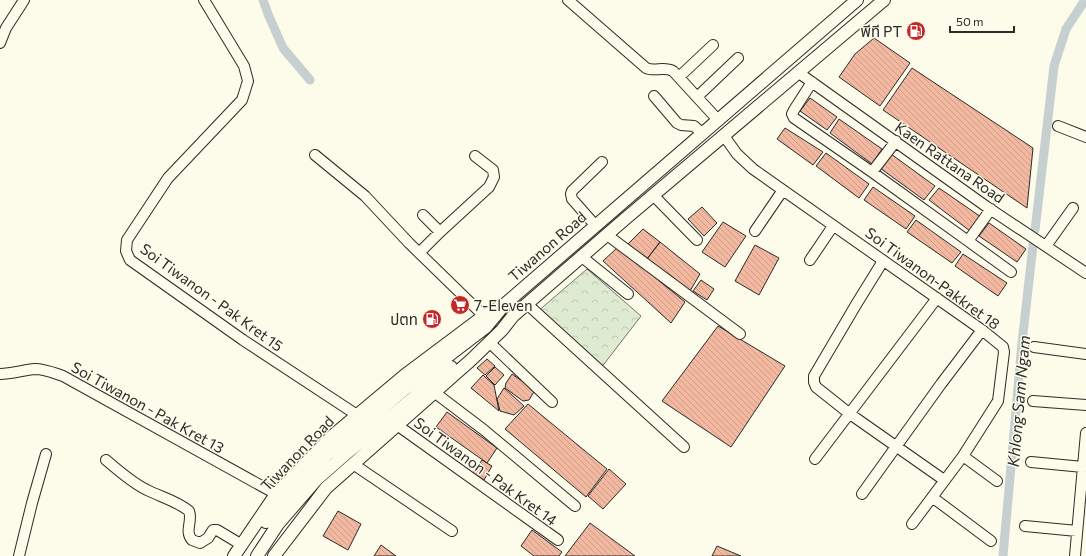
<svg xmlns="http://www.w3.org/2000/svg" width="1086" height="556" viewBox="0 0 1086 556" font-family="Commissioner,'Noto Sans Thai',sans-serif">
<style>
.forest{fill:url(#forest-crowns);stroke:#74746e}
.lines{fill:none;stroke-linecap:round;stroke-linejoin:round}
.canal{stroke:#c7d0d0;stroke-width:9}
.building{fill:url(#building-back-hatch);stroke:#2b2b2b}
.minor-casing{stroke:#2b2b2b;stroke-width:12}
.major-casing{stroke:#2b2b2b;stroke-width:14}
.minor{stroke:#fdfbea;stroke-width:10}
.major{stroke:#fdfbea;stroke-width:12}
.labels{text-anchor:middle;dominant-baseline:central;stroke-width:3;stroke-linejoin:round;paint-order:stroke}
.poi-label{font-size:15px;fill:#2b2b2b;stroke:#fdfbea;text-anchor:end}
.street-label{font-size:15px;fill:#2b2b2b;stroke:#fdfbea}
.water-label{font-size:16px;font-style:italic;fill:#2b2b2b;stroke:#fdfbea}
</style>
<defs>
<pattern id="forest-crowns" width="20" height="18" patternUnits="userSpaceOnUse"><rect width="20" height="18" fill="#deebd1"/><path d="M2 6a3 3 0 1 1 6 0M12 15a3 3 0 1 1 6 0" fill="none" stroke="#bfcab4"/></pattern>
<pattern id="building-back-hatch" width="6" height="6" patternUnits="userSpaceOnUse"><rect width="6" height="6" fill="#f2b8a0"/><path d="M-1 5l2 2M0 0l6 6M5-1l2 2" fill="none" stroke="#d09e8a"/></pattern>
</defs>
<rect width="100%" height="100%" fill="#fdfbea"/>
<!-- forest -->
<path class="forest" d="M587 269 641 316 601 368 537 312Z"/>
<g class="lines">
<!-- canal -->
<path class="canal" d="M263 0 268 14 283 48 310 80
M1035 230 1054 66 1066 29 1085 0
M1003 556 1022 343 1033 245"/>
</g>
<!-- building -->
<path class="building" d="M874 38 910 63 880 106 839 77 855 54Z
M912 68 1033 148 1027 208 883 110Z
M810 98 837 117 827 130 800 111Z
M839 119 882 149 872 164 830 133Z
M785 128 823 152 813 165 777 139Z
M826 153 869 184 859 198 816 166Z
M891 154 935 186 924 200 880 168Z
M873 187 915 216 906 229 864 200Z
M939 188 981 217 970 231 929 200Z
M702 207 717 223 704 236 688 219Z
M916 220 961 252 952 263 907 232Z
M723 222 746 236 725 267 702 252Z
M989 223 1026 249 1017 262 979 236Z
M643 229 660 242 647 259 628 244Z
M660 242 700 274 690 291 647 259Z
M755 245 779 258 759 295 735 281Z
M618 247 685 302 671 323 603 261Z
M963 254 1007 283 998 296 955 266Z
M701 280 714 289 707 300 693 291Z
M718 326 785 366 731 447 662 401Z
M487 359 495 366 485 375 477 368Z
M495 367 504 375 495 385 486 376Z
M512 374 535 390 529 400 523 401 505 388 506 383Z
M483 375 494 385 499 411 471 388Z
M504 388 524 406 514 415 500 411 497 399Z
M528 404 607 469 586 497 505 429Z
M447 412 497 448 487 463 436 427Z
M482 460 492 466 484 480 473 473Z
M609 469 626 484 603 509 588 496Z
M338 511 361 524 348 550 323 536Z
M590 523 635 556H565Z
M532 530 562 552 559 556H534L521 546Z
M381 545 396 556H374Z
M717 546 741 556H712Z"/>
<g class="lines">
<!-- minor casing -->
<g class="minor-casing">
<path id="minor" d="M204 0 244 66 248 81 242 100 168 178 127 240 126 251 130 260 243 340 357 415
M568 0 646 68C654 72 664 66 673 71L718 120
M0 43 6 28 24 0
M799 73 987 207 1086 273
M679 77 713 45
M812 82 794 110 792 114 794 118 872 172 968 241
M654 96 677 123 681 125 694 126 702 133
M697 97 738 58
M1058 126 1086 137
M724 136 737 154 753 169 982 330 1003 347 1004 352 998 401 963 456 912 524
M315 155 365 196 409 243 484 316
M872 172 896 141
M653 195 697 240
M991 209 968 241 1011 272
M423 215 440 232
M595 225 572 199 571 194 572 191 602 162
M755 231 783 190
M607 235 740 334
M1046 246 1073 208
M419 253 440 232 489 187 494 177 493 170 475 156
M582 257 628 294
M810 260 833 226
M883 261 857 303 814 376V382L816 387 850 414 944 480
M527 304 684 447
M489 342 552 402
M1034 347 1086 354
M0 374C12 374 23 370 35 369 45 369 54 373 63 376L276 494
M434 392 484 430 575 506
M1033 401 1086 405
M397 425 558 540
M963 456 997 481
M815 459 937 298
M106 460C119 471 132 483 147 490 161 497 177 501 189 511 193 521 184 531 192 540L200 543 208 538 213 530H217L242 545
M1031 462 1083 467
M353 464 452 531
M862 494 941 384 982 330
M932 497 991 541
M1025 526 1077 531
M19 556 32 503 46 454
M1075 556 1086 433"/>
</g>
<!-- major casing -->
<g class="major-casing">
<path id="major" d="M266 522 288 495 325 456 405 389 486 327 500 310
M234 556 276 494 331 437 405 375 481 318 505 304 857 0
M257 556 278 524 316 480 349 451 451 367
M274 556 326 488 471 360 502 330 513 316 625 219 884 0"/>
</g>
<!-- minor -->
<use href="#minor" class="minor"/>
<!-- major -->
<use href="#major" class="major"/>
</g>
<!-- icons -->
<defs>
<g id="fuel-disc" transform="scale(1)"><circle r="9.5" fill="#c62828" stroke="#fdfbea"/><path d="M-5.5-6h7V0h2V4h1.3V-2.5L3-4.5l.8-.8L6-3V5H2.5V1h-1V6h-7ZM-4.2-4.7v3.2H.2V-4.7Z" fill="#fff"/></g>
<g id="supermarket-disc" transform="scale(1)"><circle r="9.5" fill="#c62828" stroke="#fdfbea"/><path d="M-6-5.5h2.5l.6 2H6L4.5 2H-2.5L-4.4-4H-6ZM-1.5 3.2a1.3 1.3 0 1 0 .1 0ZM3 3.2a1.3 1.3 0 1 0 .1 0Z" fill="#fff"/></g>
</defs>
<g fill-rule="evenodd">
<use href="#fuel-disc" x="916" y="31"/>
<use href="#supermarket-disc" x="460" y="305"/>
<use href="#fuel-disc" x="432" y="319"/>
</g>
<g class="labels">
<!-- poi labels -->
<g class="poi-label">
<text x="902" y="31">พีที PT</text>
<text x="474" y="305" text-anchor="start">7-Eleven</text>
<text x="418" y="319">ปตท</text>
</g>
<!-- street labels -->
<g class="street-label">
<text transform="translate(950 162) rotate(35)">Kaen Rattana Road</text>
<text transform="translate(547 246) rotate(-41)">Tiwanon Road</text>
<text transform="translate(933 278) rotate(36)">Soi Tiwanon-Pakkret 18</text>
<text transform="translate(212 297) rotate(36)">Soi Tiwanon - Pak Kret 15</text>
<text transform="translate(148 407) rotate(29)">Soi Tiwanon - Pak Kret 13</text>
<text transform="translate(297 453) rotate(-46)">Tiwanon Road</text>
<text transform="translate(486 471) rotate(36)">Soi Tiwanon - Pak Kret 14</text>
</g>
<!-- water labels -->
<g class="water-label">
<text transform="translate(1018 401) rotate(-85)">Khlong Sam Ngam</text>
</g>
</g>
<!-- scale -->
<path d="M950 26v6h64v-6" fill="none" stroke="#2b2b2b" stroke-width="2"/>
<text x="956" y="26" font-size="12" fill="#2b2b2b" stroke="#fdfbea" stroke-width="3" paint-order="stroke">50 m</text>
</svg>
